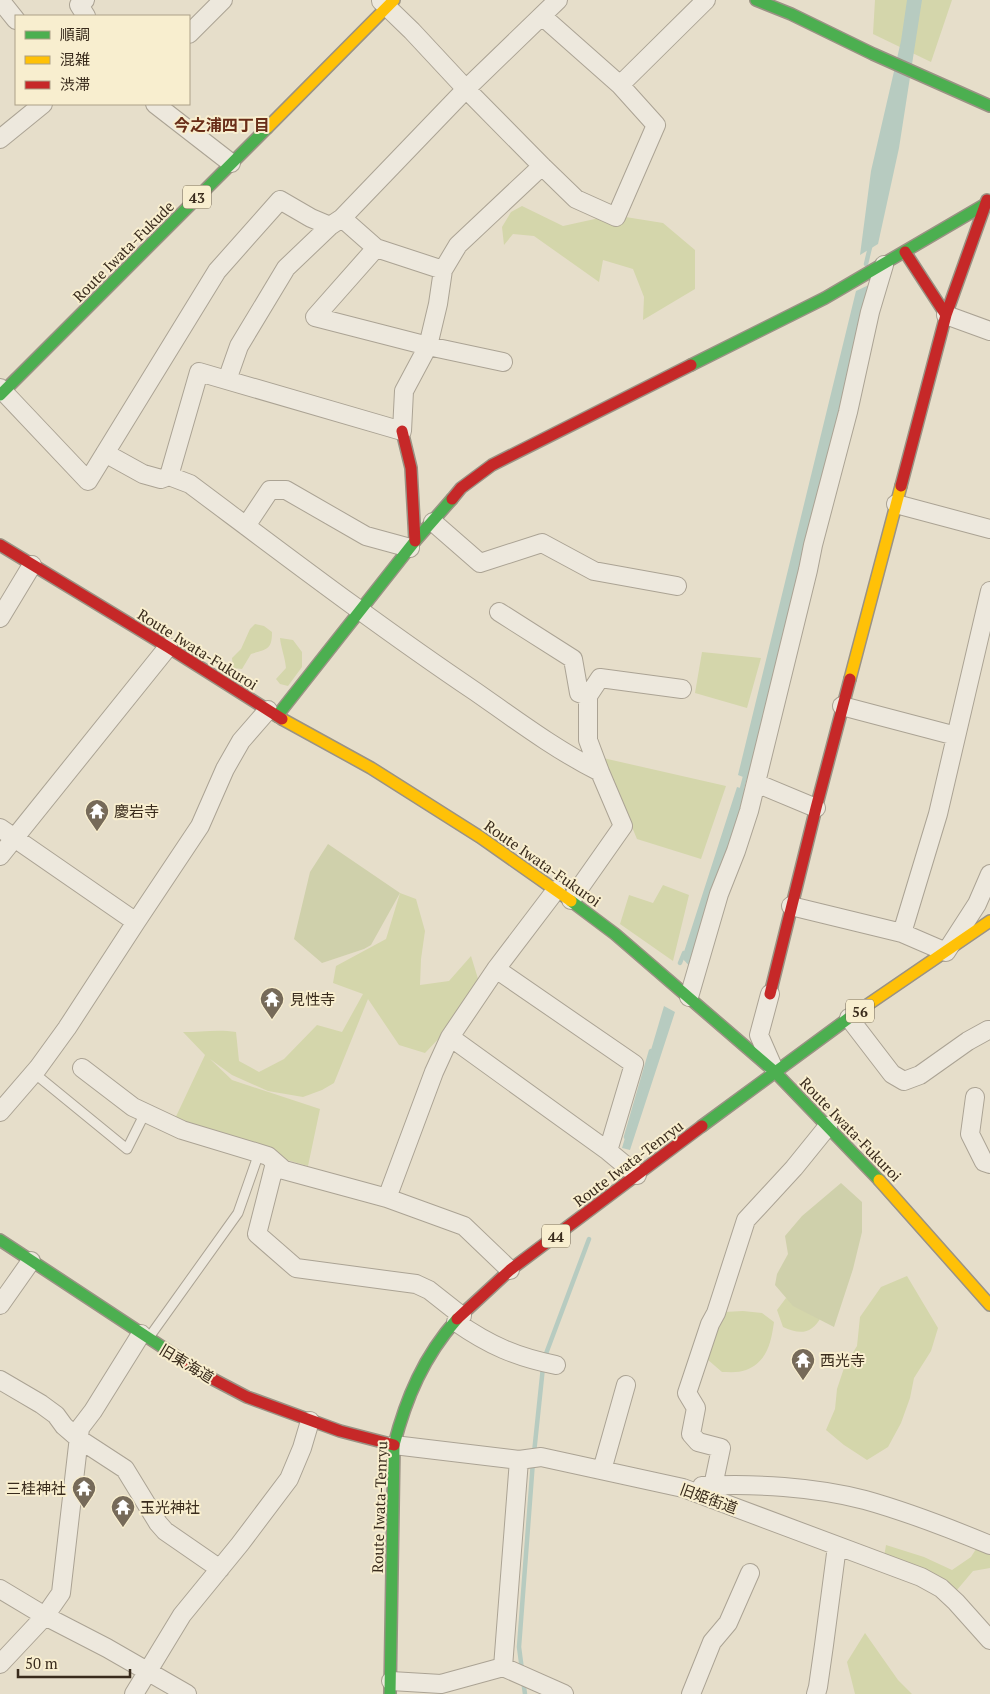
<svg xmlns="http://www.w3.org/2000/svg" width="990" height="1694" viewBox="0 0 990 1694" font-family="'PT Serif','Noto Sans JP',serif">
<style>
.green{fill:#d4d6ab}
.cemetery{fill:#cfd0ab}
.water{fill:#b7cbc0}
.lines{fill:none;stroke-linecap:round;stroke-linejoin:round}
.stream{stroke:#b7cbc0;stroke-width:4.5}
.lane-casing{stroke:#aba394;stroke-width:11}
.street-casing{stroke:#aba394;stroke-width:20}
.fast-casing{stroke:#9a9284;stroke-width:14}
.slow-casing{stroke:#9a9284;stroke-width:14}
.jam-casing{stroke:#9a9284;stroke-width:14}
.lane{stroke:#ede8dd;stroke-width:9}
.street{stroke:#ede8dd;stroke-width:18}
.fast{stroke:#4caf50;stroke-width:11}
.slow{stroke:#ffc107;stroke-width:11}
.jam{stroke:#c62828;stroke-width:11}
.labels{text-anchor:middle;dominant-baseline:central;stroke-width:4;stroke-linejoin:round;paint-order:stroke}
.shield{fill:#f8eecf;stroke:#726652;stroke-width:1}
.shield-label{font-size:14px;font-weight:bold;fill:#392b1c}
.street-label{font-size:15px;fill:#392b1c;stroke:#f8eecf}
.poi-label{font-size:15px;fill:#392b1c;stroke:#f8eecf;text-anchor:start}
.neighbourhood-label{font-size:16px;font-weight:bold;fill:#692d18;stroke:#f8eecf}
</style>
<rect width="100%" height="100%" fill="#e6deca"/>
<!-- green -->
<path class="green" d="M875 0H952L931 62 873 34Z
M522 206 563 226 613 215 663 223 695 250V289L643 320 644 297 633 269 603 260 599 282 534 236 513 234 504 245 502 227 511 212Z
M255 624 264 626 272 632C272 650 267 649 251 654L242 669 233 668 232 658 241 649 250 629Z
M280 638 293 640 302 652V667L288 686 280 684 276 679 286 668C285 657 281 648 280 638Z
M702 652 761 658 747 708 695 693Z
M603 758 726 786 701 859 637 839Z
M663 885 689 895 673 961 620 924 629 895 653 903Z
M400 893 416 899 425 931 421 959 420 985 449 981 471 956 479 982 446 1031 425 1053 399 1045 368 999 334 1083 322 1090 303 1097 268 1091 232 1075 210 1059 232 1080 320 1109 308 1166 224 1142 172 1125 205 1055 183 1032C201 1032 219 1029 236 1032L239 1061 259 1072 284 1059 317 1025 342 1032 363 994 333 983 336 966 386 939Z
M907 1276 938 1328 931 1351 914 1378 910 1398 901 1423 888 1447 867 1460 844 1445 826 1430 835 1409 837 1389 845 1365 857 1346 860 1317 881 1287Z
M786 1298 806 1307 821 1317C812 1334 800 1335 783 1327L777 1310Z
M743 1311 762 1313 774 1322C771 1343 767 1362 746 1370 739 1373 729 1372 722 1372L700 1353 724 1312Z
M886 1545 924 1557 952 1570 971 1557 976 1549 990 1551V1568L973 1571 951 1597 884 1557Z
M865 1633 898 1680 912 1694H855L847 1662Z"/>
<!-- cemetery -->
<path class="cemetery" d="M328 844 400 893 371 945 364 949 322 963 294 939 310 872Z
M841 1183 862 1202V1232L853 1269 834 1327 793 1306 775 1285 777 1274 788 1254 785 1236 802 1216Z"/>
<!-- water -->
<path class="water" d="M907 0H922L899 148 878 244 860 255 871 171 901 41Z
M871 284 751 780 738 775 856 291Z
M737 787 753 792 693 970 682 958Z
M664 1006 675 1012 630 1150 622 1148Z"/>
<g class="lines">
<!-- stream -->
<path class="stream" d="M866 264 871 243
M741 792 746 773
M680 963 684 953
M626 1137 651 1051
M544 1359 589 1239
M534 1453 543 1367
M522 1670 519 1647 533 1461
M523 1680 525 1694"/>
<!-- lane casing -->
<g class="lane-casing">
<path id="lane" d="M34 1073 127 1149 145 1113
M150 1336 238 1213 259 1153"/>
</g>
<!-- street casing -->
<g class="street-casing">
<path id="street" d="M0 0 16 20
M85 0 79 5 86 16
M381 1 412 31 466 89 542 166 576 199 616 217 656 125 620 85 542 16
M189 34 223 0
M620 85 706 0
M155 104 231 163
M0 139 43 104
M542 166 458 245 443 270 438 304 428 346 404 391 402 431 199 372 169 476 190 484C285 555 378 626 476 692 516 720 556 750 600 772L623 826 571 900
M342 218 376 248 443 270
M376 248 315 317 428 346 503 362
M946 315 990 331
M227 380 239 346 286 268 330 226
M0 388 88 481 217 271 280 200 311 218 330 226 342 218 466 89 558 0
M105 453 143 474 161 479 169 476
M896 504 990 529
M433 522 480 563 542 543 594 571 677 586
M246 526 270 490H286L366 536 410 548
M499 612 573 659 579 693 588 696V740L600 772
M0 618 32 565
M588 696 600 678 682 689
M842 706 956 736
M756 783 816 808
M0 828 136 922
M0 856 168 647
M791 906 902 933 946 952 977 904 990 874
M902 933 938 814 990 591
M496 969 634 1064 608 1151
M770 994 759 1035 773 1067
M689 997 719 894 736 851 749 811 808 570 813 545 848 412 870 312 884 265
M849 1018 892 1074 904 1081 920 1075 968 1041 988 1030H990
M450 1037 608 1151 637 1175
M82 1068 133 1107 182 1130 268 1156 284 1170 387 1198 464 1226 510 1270
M975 1097 970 1134 984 1162 990 1164
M0 1112 38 1068 67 1028 136 922 200 826 225 769 241 741 268 710
M275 1163 257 1234 296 1268 416 1284 429 1290 462 1316
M387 1198 434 1072 450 1037 496 969 556 890
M0 1305 31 1261
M456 1322C489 1345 516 1357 556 1365
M0 1380 41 1404 56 1415 64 1426 79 1439 125 1469 158 1523 165 1531 220 1569
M394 1445 519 1460 541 1457 683 1488 921 1577 941 1588 956 1602 990 1640
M602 1470 626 1385
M702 1486C752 1483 816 1487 865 1500 908 1512 949 1528 990 1545
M713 1486 721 1448 698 1442 691 1434 696 1408 687 1393 710 1324 716 1313 746 1220 794 1168 828 1126
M0 1589 45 1616 107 1648 187 1694
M0 1664 45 1616 61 1593 80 1428 93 1411 141 1334
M503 1667 519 1460
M391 1681 441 1684 503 1667 564 1694
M134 1694 182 1615 240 1544 289 1479 302 1448 310 1421
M691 1694 712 1642 728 1623 750 1573
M816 1694 818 1687 824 1645 837 1546"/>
</g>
<!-- fast casing -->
<g class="fast-casing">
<path id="fast" d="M756 0 791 14 873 54 990 106
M691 365 825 298 984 205
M0 395 267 128
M277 716 415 541 452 499
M571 901 615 934 775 1072 879 1180
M702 1126 857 1012
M0 1240 176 1356
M390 1694 394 1445C406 1398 424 1356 457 1319"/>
</g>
<!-- slow casing -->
<g class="slow-casing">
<path id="slow" d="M267 128 394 0
M850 679 901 486
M282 719 371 768 480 837 571 901
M857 1012 990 921
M879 1180 990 1305"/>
</g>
<!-- jam casing -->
<g class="jam-casing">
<path id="jam" d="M905 252 946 315
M402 431 411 468 415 541
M901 486 946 315 987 200
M452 499 461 488 492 465 691 365
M0 545 168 647 282 719
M770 994 816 808 850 679
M457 1319 510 1270 702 1126
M176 1356 205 1375 247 1397 340 1431 394 1445"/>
</g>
<!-- lane -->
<use href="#lane" class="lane"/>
<!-- street -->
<use href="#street" class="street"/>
<!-- fast -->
<use href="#fast" class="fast"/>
<!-- slow -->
<use href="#slow" class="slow"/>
<!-- jam -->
<use href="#jam" class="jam"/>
</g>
<!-- icons -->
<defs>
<g id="temple-pin" transform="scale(1.25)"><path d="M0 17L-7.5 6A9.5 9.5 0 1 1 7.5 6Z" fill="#766a59" stroke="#f8eecf"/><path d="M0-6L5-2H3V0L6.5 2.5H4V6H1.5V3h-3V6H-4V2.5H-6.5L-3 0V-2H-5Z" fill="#fff"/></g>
</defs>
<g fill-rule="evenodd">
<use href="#temple-pin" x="97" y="811"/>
<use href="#temple-pin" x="272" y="999"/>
<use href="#temple-pin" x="803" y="1360"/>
<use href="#temple-pin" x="84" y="1488"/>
<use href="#temple-pin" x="123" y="1507"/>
</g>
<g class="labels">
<!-- shield labels -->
<g class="shield">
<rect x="183" y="185.5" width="28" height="23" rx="4"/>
<rect x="846" y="999.5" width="28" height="23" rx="4"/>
<rect x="542" y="1224.5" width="28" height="23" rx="4"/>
</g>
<g class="shield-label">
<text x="197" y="197">43</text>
<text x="860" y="1011">56</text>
<text x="556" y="1236">44</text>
</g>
<!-- street labels -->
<g class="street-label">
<text transform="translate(123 251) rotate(-45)">Route Iwata-Fukude</text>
<text transform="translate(198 649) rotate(32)">Route Iwata-Fukuroi</text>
<text transform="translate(543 863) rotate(35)">Route Iwata-Fukuroi</text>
<text transform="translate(851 1129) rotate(46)">Route Iwata-Fukuroi</text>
<text transform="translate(628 1163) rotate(-37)">Route Iwata-Tenryu</text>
<text transform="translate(187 1363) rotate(31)">旧東海道</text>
<text transform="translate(709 1498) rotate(20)">旧姫街道</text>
<text transform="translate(379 1507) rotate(-88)">Route Iwata-Tenryu</text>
</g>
<!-- poi labels -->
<g class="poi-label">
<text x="114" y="811">慶岩寺</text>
<text x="290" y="999">見性寺</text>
<text x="820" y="1360">西光寺</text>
<text x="66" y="1488" text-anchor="end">三桂神社</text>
<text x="140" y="1507">玉光神社</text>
</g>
<!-- neighbourhood labels -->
<g class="neighbourhood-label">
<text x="222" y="125">今之浦四丁目</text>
</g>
</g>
<!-- legend -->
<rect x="15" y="15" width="175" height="90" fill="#f8eecf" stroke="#aca087"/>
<rect x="25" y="31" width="25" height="8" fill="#4caf50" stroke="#aca087"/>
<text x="60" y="40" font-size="15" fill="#392b1c">順調</text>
<rect x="25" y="56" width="25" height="8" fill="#ffc107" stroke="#aca087"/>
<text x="60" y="65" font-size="15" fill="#392b1c">混雑</text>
<rect x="25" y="81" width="25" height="8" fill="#c62828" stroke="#aca087"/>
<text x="60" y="90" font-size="15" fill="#392b1c">渋滞</text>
<!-- scale -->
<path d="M18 1669v8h112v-8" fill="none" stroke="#392b1c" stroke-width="2.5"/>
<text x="25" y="1669" font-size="15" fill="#392b1c" stroke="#f8eecf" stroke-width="4" paint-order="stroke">50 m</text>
</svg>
